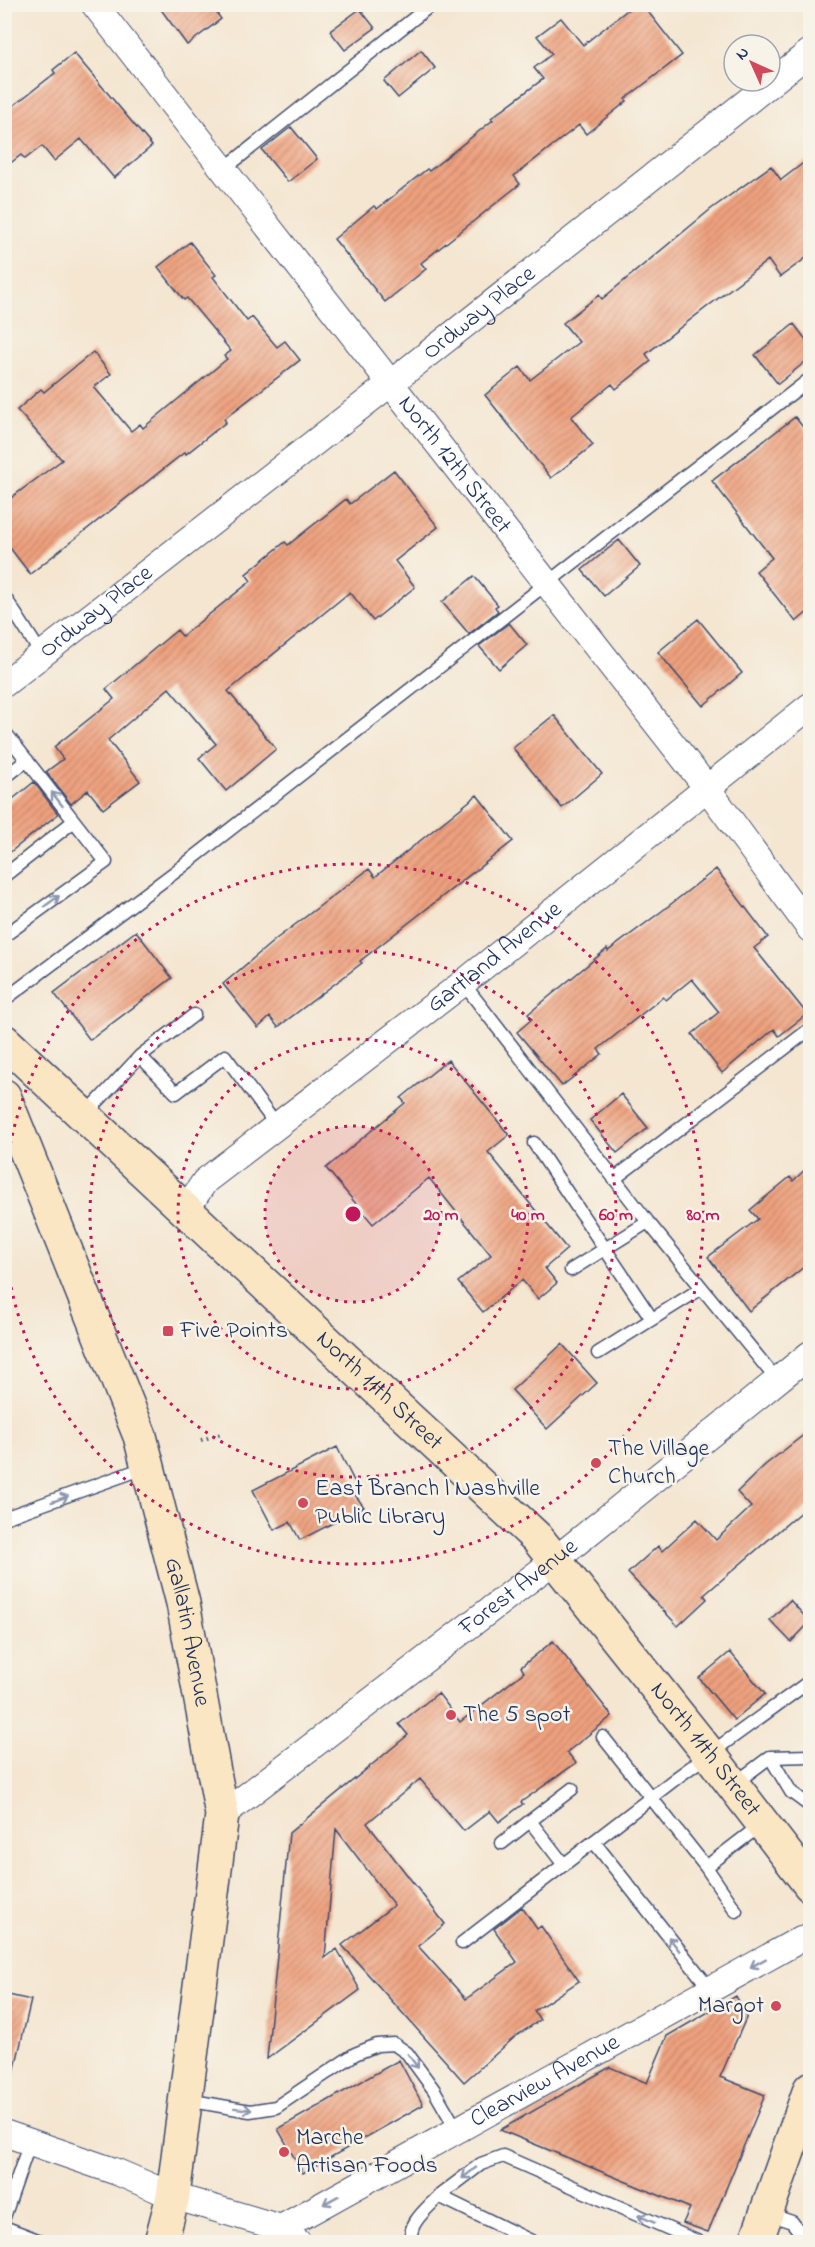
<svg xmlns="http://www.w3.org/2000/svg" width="815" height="2247" viewBox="0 0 815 2247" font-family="'Indie Flower',sans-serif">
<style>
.building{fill:url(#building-hatch)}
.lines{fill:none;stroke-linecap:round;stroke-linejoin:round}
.lane-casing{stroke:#3c4a6f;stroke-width:15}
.street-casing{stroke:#3c4a6f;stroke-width:28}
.secondary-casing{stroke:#3c4a6f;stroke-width:36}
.path{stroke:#3c4a6f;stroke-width:4;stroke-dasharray:1.5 4.5;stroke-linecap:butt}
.lane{stroke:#fff;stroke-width:12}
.street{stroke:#fff;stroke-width:26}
.secondary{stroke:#fbe6c4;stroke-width:33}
.oneway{stroke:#8d97ae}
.ring{fill:none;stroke:#c2185b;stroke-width:3;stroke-dasharray:3 6}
.poi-dot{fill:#d1495b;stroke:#f7f3e8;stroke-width:2}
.labels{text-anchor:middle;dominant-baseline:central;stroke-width:5;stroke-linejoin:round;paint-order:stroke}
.street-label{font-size:24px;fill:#1b2f5e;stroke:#f7f3e8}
.poi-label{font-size:24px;fill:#1b2f5e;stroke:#f7f3e8;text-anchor:start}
.centre{fill:#c2185b;stroke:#f7f3e8;stroke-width:3}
.ring-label{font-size:18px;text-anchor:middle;font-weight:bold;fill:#c2185b;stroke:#f7f3e8;stroke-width:5;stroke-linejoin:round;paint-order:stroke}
</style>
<defs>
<pattern id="building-hatch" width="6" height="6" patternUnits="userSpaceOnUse" patternTransform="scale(1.5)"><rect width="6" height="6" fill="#efa17e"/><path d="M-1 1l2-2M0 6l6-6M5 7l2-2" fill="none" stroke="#c1846a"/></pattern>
</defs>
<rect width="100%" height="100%" fill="#f7f3e8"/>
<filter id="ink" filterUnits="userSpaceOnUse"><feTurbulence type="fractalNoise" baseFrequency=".0167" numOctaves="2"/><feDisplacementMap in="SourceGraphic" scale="12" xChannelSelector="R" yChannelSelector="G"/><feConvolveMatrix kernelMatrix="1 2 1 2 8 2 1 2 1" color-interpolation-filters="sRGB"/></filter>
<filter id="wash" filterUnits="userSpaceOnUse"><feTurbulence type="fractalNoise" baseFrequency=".008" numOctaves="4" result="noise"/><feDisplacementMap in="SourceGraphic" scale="24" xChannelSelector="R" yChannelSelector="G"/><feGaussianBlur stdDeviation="1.35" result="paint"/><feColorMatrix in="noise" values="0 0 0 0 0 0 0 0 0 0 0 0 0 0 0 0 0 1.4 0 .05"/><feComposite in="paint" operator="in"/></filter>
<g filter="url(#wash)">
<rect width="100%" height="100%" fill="#f4e6d1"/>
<g id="blocks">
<!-- building -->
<path class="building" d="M157 4H210L221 19 187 45Z
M635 4H642L682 55 625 99 627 101 586 134 579 125 514 176 520 184 421 263 426 269 385 302 334 239 374 206 377 209 427 169 429 171 493 120 491 118 543 79 534 68 552 54 537 36 561 18 583 45Z
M360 9 375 28 345 50 330 31Z
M421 50 435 68 398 98 384 81Z
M74 53 152 146 114 178 81 139 54 161 42 146 25 159 21 155 4 168V113L55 73 53 70Z
M291 127 317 159 288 182 262 150Z
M810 158V255L780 277 768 260 646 354 651 361 616 389 612 384 571 417 593 445 551 478 485 395 520 367 530 380 579 342 563 323 599 295 602 299 711 209 771 166 781 180Z
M190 242 216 275 213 277 247 321 252 317 277 347 285 341 300 360 224 419 226 422 186 454 185 452 30 574 4 540V503L62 460 17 410 41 389 44 392 93 352 111 374 94 387 131 431 140 424 143 428 227 359 224 356 231 351 187 298 184 300 158 267Z
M794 324 810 345V358L778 384 755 355Z
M795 417 810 436V610L796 622 756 571 772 558 712 481Z
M394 470 438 527 395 561 415 587 373 621 350 592 228 691 276 749 226 791 199 758 216 744 169 688 108 740 140 781 103 809 88 790 71 804 46 772 63 759 54 747 114 699 106 689 177 630 182 636 251 581 246 574 285 542 288 545 346 499 350 504Z
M619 540 640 566 604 596 582 570Z
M474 576 498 605 495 607 498 611 469 634 442 602Z
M698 619 742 673 703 706 658 652Z
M509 623 527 645 499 669 479 646Z
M554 715 602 774 562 808 513 748Z
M34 782 58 814 4 857V806Z
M477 795 513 841 360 961 362 963 278 1027 270 1017 258 1028 223 984 276 939 369 869 375 877Z
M716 869 768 937 754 948 807 1014 779 1036 774 1029 722 1073 692 1034 719 1012 692 979 666 1000 663 997 598 1049 602 1054 562 1086 517 1032 532 1019 528 1014 607 949 608 951 662 911Z
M136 931 172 978 90 1040 54 993Z
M448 1060 509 1135 488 1152 567 1249 545 1268 557 1283 538 1299 522 1280 483 1312 458 1282 491 1255 429 1178 373 1224 326 1168 405 1103 401 1098Z
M621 1094 648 1128 617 1153 590 1120Z
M810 1165V1262L749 1311 708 1257 758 1219 750 1210 790 1177 793 1181Z
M562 1344 597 1383 547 1429 512 1390Z
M810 1430V1504L704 1595 707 1599 678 1626 628 1573 658 1546 662 1551 697 1519 716 1540 751 1507 737 1492 765 1465Z
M337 1447 356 1485 350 1488 364 1507 300 1540 290 1522 274 1530 253 1490Z
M790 1600 810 1622 791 1642 770 1620Z
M553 1641 612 1716 567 1752 576 1763 521 1802 523 1804 499 1822 490 1811 464 1831 420 1779 367 1823 445 1924 418 1946 466 1999 517 1962 494 1929 522 1907 537 1929 541 1926 579 1981 534 2011 540 2020 516 2036 464 2082 342 1945 394 1905 336 1829 325 1958 337 1949 360 1990 267 2059 289 1833 408 1735 399 1724 438 1693 460 1722 524 1672 521 1667Z
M730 1652 765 1694 734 1720 699 1678Z
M4 1994 31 2000 14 2072 4 2071Z
M736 1996 747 2016 720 2077 765 2095 708 2232 683 2223 690 2208 500 2130 610 2067 647 2083 667 2036Z
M399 2060 423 2105 303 2173 278 2129Z"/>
</g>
</g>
<g filter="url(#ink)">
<use href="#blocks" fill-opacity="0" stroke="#3c4a6f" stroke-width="1.5"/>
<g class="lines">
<!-- lane casing -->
<g class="lane-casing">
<path id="lane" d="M224 169 432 4
M4 596 42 655
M4 731 106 862 4 936
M4 778 27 760
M4 876 74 821
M463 983 648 1222 777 1380
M4 1000 183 866 810 379
M140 1056 194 1015
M86 1114 140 1056 176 1093 225 1056 277 1126
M534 1143 652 1319
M614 1179 810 1029
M571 1270 648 1222
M598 1353 702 1288
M4 1518 147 1467
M603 1737 706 1867 736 1911
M770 1757 791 1792 810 1806
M734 1784 770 1757 810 1756
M530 1821 572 1789
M594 1842 711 1990
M502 1843 530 1821 564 1865
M706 1867 762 1824
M462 1943 679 1776 810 1681
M187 2100 250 2111 276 2107 355 2054 377 2045 394 2044 407 2053 434 2090 457 2130
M439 2196 481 2164 503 2156 699 2242
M768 2214 792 2222 807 2242
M4 2217 30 2142
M4 2227 43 2242
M412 2242C406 2224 428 2208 439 2196L533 2242"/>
</g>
<!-- street casing -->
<g class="street-casing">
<g id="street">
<path id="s1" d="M94 4 707 788 810 929"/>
<path id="s2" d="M4 684 391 383 810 52"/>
<path id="s3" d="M185 1211 205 1181 463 983 810 706"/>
<path id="s4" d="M222 1815 555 1560 810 1354"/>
<path d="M4 2133 117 2172 173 2196 281 2228 298 2242"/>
<path id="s5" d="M281 2228 801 1939 810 1937"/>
</g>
</g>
<!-- secondary casing -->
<g class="secondary-casing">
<g id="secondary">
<path id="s6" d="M4 1041 537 1538 710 1755 810 1885"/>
<path id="s7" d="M4 1096 140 1436 183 1603 222 1815 173 2196 161 2242"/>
<path d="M756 2242 810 2089"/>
</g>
</g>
<!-- path -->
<path class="path" d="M201 1440 221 1434"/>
<!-- lane -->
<use href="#lane" class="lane"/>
<!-- street -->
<use href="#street" class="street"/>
<!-- secondary -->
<use href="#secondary" class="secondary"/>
</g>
<!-- one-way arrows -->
<defs><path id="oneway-shaft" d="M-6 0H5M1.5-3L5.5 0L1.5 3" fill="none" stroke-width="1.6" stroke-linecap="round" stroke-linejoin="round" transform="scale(1.5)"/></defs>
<g class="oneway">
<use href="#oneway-shaft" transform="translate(57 799) rotate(-128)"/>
<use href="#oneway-shaft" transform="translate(52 901) rotate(-36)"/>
<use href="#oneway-shaft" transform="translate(60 1499) rotate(-20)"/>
<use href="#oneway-shaft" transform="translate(674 1944) rotate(-128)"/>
<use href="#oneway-shaft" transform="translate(758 1963) rotate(151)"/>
<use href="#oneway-shaft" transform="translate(413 2061) rotate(54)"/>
<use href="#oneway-shaft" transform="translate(243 2109) rotate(7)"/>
<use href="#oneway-shaft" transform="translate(469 2173) rotate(142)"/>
<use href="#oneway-shaft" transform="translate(331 2200) rotate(151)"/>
<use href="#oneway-shaft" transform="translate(646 2219) rotate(-156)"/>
</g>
</g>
<!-- distance rings -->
<circle cx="353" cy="1214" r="88" fill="#c2185b" fill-opacity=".12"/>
<g class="ring">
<circle cx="353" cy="1214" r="88"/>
<circle cx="353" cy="1214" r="175"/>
<circle cx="353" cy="1214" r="263"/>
<path d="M5 1180A350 350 0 1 1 5 1248"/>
</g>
<!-- markers -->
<g class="poi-dot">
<rect x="162" y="1325" width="12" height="12" rx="3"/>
<circle cx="596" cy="1463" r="6"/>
<circle cx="303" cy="1503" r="6"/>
<circle cx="451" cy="1715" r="6"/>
<circle cx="776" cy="2006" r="6"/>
<circle cx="284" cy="2152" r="6"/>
</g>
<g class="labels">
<!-- street labels -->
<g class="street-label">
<text stroke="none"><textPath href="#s2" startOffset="603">Ordway Place</textPath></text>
<text stroke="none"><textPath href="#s1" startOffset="585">North 12th Street</textPath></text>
<text stroke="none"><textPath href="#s2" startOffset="117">Ordway Place</textPath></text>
<text stroke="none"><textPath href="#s3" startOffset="402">Gartland Avenue</textPath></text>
<text stroke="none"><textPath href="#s6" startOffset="513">North 11th Street</textPath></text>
<text stroke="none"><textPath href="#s4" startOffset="374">Forest Avenue</textPath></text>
<text stroke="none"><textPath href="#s7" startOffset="568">Gallatin Avenue</textPath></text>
<text stroke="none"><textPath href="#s6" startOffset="999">North 11th Street</textPath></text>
<text stroke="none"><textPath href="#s5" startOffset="302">Clearview Avenue</textPath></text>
</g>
<!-- poi labels -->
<g class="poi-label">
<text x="180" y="1331">Five Points</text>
<text x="608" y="1449">The Village<tspan x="608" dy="28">Church</tspan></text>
<text x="315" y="1489">East Branch | Nashville<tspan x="315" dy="28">Public Library</tspan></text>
<text x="463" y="1715">The 5 spot</text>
<text x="764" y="2006" text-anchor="end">Margot</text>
<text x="296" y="2138">Marche<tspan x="296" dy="28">Artisan Foods</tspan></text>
</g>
</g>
<circle cx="353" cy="1214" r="9" class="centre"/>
<g class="ring-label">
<text x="441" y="1220">20 m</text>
<text x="528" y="1220">40 m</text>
<text x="616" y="1220">60 m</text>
<text x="703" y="1220">80 m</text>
</g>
<!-- margin -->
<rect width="815" height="2247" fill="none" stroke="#f7f3e8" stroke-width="24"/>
<!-- north arrow -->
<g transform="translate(752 63) rotate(315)"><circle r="28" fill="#f7f3e8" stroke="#9fa5b1" stroke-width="1.5"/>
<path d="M0-4.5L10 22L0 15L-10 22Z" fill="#d1495b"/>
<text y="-9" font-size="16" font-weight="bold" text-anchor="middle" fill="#1b2f5e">N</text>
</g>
</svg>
